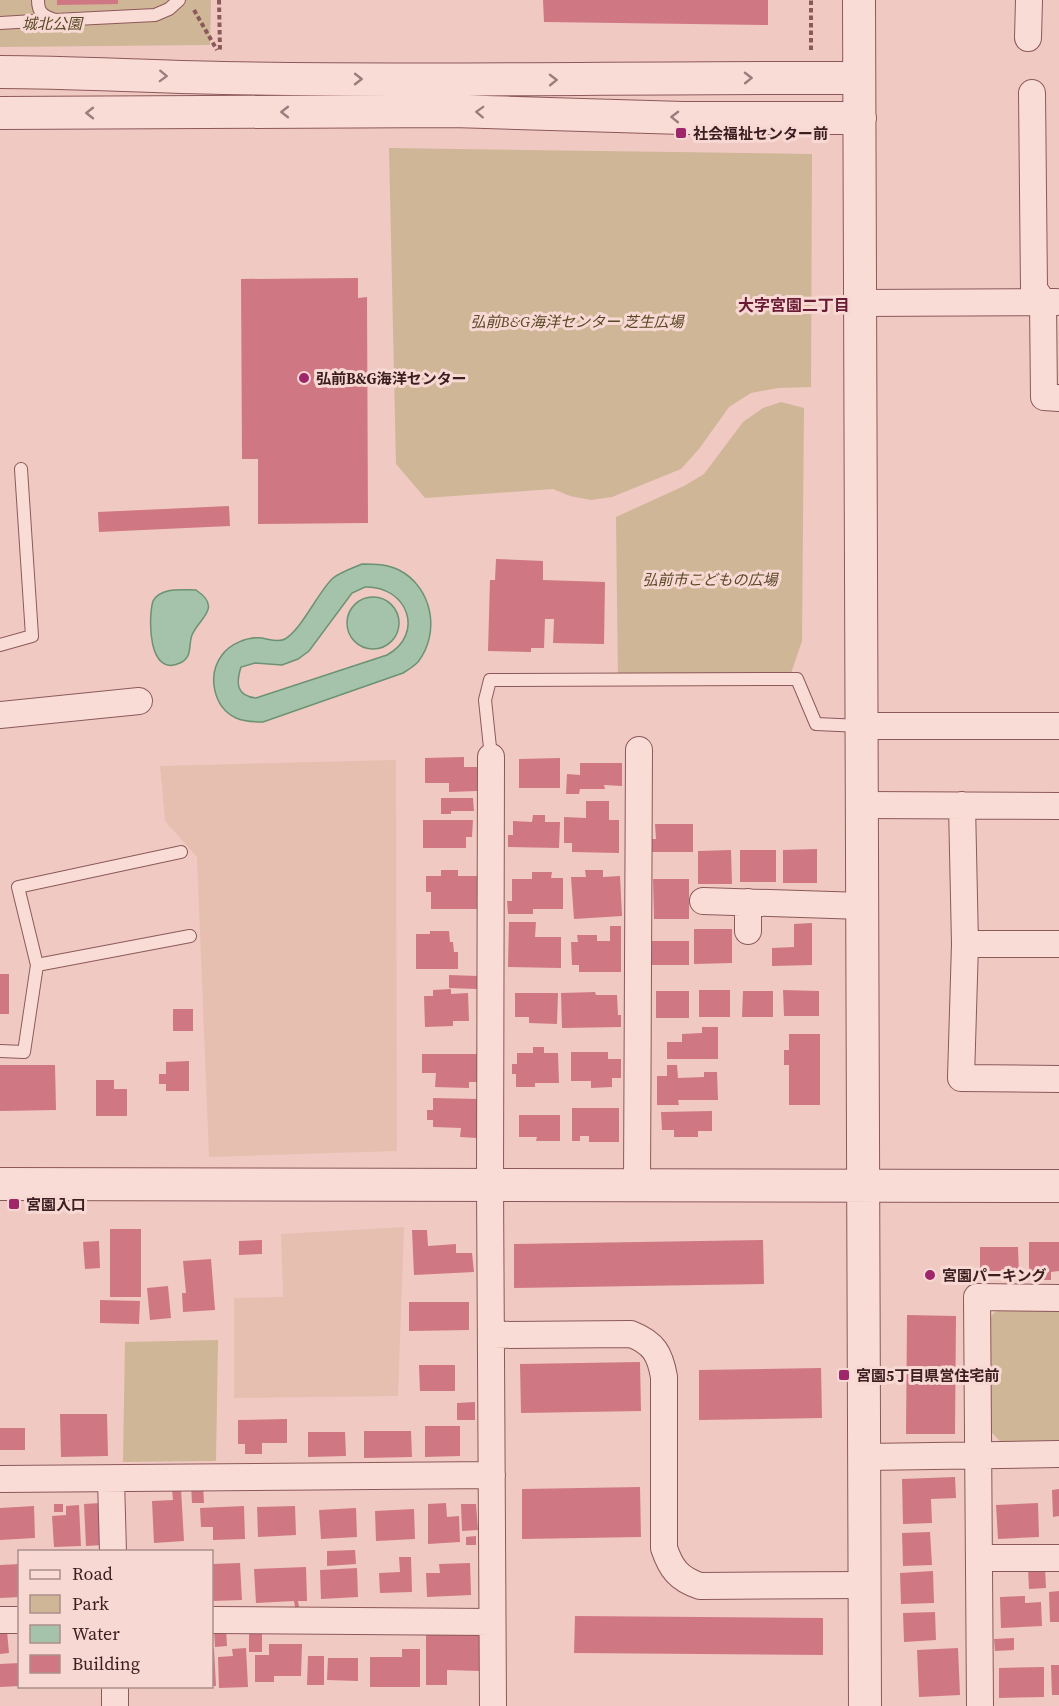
<svg xmlns="http://www.w3.org/2000/svg" width="1059" height="1706" viewBox="0 0 1059 1706" font-family="'Source Serif 4','Noto Sans JP',serif">
<style>
.farmland{fill:#e6bfb0}
.green{fill:#cfb696}
.water{fill:#a5c3aa;stroke:#6b9273;stroke-width:1.5;fill-rule:evenodd}
.building{fill:#d07784}
.lines{fill:none;stroke-linecap:round;stroke-linejoin:round}
.service-casing{stroke:#8c595a;stroke-width:14}
.minor-casing{stroke:#8c595a;stroke-width:28}
.tertiary-casing{stroke:#8c595a;stroke-width:34}
.path{stroke:#8c595a;stroke-width:4;stroke-dasharray:4.5 3;stroke-linecap:butt}
.service{stroke:#fadcd7;stroke-width:12}
.minor{stroke:#fadcd7;stroke-width:26}
.tertiary{stroke:#fadcd7;stroke-width:32}
.oneway{stroke:#9a7d7c}
.poi-dot{fill:#9e266a;stroke:#f7d8d3;stroke-width:2}
.labels{text-anchor:middle;dominant-baseline:central;stroke-width:6;stroke-linejoin:round;paint-order:stroke}
.park-label{font-size:15px;font-style:italic;fill:#584823;stroke:#f7d8d3}
.poi-label{font-size:15px;font-weight:bold;fill:#3b1e20;stroke:#f7d8d3;text-anchor:start}
.neighbourhood-label{font-size:16px;font-weight:bold;fill:#691b36;stroke:#f7d8d3}
</style>
<rect width="100%" height="100%" fill="#f0c9c3"/>
<!-- farmland -->
<path class="farmland" d="M396 760 397 1151 209 1157 197 857 165 821 160 766Z
M404 1227 398 1396 234 1398V1298L283 1297 281 1234Z"/>
<!-- green -->
<path class="green" d="M0 0H211L210 45 0 47Z
M389 148 812 154 811 387 778 388 751 393 729 407 699 449 681 469 612 497 591 500 570 496 553 489 425 498 396 464Z
M781 402 804 408 802 641 787 685 618 682 616 517 684 486 704 474 743 422 763 408Z
M998 1309 1059 1310V1441H1000L988 1429 989 1318Z
M218 1340 216 1461 123 1462 125 1342Z"/>
<!-- water -->
<path class="water" d="M362 564C374 564 387 564 399 570 432 587 441 632 418 662 414 666 408 670 403 673L263 722C254 722 245 722 236 718 213 707 207 675 222 655 230 644 248 636 262 638 269 639 278 643 285 639 302 629 318 592 333 578 341 572 353 568 362 564ZM365 587C408 586 425 634 387 655L256 698C236 696 236 683 241 667L255 663 282 665 298 659 309 651 352 593Z
M196 590C223 608 199 618 192 635 188 646 193 657 180 663 148 678 148 618 153 601 161 587 182 590 196 590Z
M347 623a26 26 0 1 1 52 0a26 26 0 1 1-52 0Z"/>
<!-- building -->
<path class="building" d="M57 0H118V4L57 5Z
M543 0H768V25L544 22Z
M358 278V298L367 297 368 523 258 524V459H242L241 279Z
M229 506 230 526 99 532 98 512Z
M496 559 543 561V580L605 582 604 644 553 643 554 619H545L544 648H531V652L488 651 490 580H495Z
M464 757V767H477V791L449 792V783H425V758Z
M560 758V788H519V759Z
M580 763H622V786L604 785 605 789H580L579 794H566L567 774 580 775Z
M441 798H473L474 811H451V814H441Z
M586 801H609V820H619V853L572 852V843H564V817L586 818Z
M533 815H545V822H560L559 848 508 847V835H513V821L532 822Z
M423 820H473L472 837H466V848H423Z
M655 824H693V852H652V839H656Z
M817 849V883H783V850Z
M731 850 732 884H698V851Z
M740 850H776V882H740Z
M441 870H458V876H480L479 909H431V892H426V876H441Z
M585 870H603V877L620 876 622 916 574 919 571 877H586Z
M532 872H552L551 878H563V909H533V914H508L507 901H512V879H532Z
M653 879H689V919H654Z
M509 922H536L535 937H561V968L508 967Z
M812 923V965L772 966V948L794 947V924Z
M610 926H621V972H579V965H572L571 942H578L577 935H597V941H610Z
M694 929H732V963L694 964Z
M430 931H449L450 942H453L454 952H458V969H416V934H430Z
M649 941H689V965H649Z
M0 974H9V1014H0Z
M449 975 478 976 477 989 449 988Z
M451 989V994L468 993 469 1021H453V1026L425 1027 424 996H433V990Z
M699 990H730V1017H699Z
M783 990 819 991V1016H784Z
M656 991H689V1018H656Z
M743 991H773V1017H742Z
M595 992 596 995H617L618 1015H621V1027L562 1028 561 993Z
M515 993H558L557 1024 529 1023V1017H515Z
M173 1009H193V1031H173Z
M702 1027H718V1059H667V1042H682V1034L702 1033Z
M789 1034H820V1105H789V1065H784V1050H789Z
M533 1047H544V1053H558L559 1083H535V1087H516V1074H512V1064H517V1053H533Z
M571 1052H608V1059H621V1078H612V1087L591 1088V1081H571Z
M422 1054H478V1082H469V1088L435 1087 436 1073H422Z
M189 1061V1091H166V1084H159V1074H166V1062Z
M0 1065H55L56 1110 0 1111Z
M667 1065H677L678 1078 704 1077V1072H717L718 1100H678L679 1105H657V1076H667Z
M96 1080H114V1089H127V1116H96Z
M433 1098 478 1099 477 1138 460 1137 461 1128 433 1127V1120H427V1110H433Z
M572 1108H619V1142H589V1136H580V1141H572Z
M712 1111V1131H698V1137H674V1130H662L661 1112Z
M519 1115H560V1141H536L537 1137H519Z
M110 1229H141V1297H110Z
M412 1230H427L428 1246 456 1244V1253H472L474 1272 414 1275Z
M262 1240V1254L239 1255V1241Z
M763 1240 764 1284 514 1288V1244Z
M99 1241 100 1268 85 1269 83 1242Z
M1029 1242H1059V1271L1051 1272V1280H1035V1272H1029Z
M980 1247H1018L1019 1275 980 1276Z
M211 1259 215 1310 183 1312 182 1293H186L183 1261Z
M168 1286 171 1318 150 1320 147 1288Z
M100 1300 140 1301 139 1324 100 1323Z
M409 1302H469V1330L409 1331Z
M907 1315 956 1316 955 1434H906Z
M640 1362 641 1411 521 1413 520 1364Z
M419 1365H455V1391H420Z
M821 1368 822 1418 699 1420V1370Z
M475 1402V1420H457V1403Z
M60 1414H107L108 1456 61 1457Z
M287 1419V1443H262V1454H245V1444H238V1420Z
M425 1426H460V1456L425 1457Z
M0 1428H25V1450H0Z
M364 1431H411L412 1457 364 1458Z
M308 1432H345L346 1456 308 1457Z
M955 1477 956 1498 931 1499 932 1523 903 1524 902 1479Z
M203 1484 204 1503H192L191 1485Z
M640 1487 641 1537 522 1539V1489Z
M172 1489H181L184 1541 154 1543 152 1501 173 1500Z
M1059 1489V1516L1053 1517 1052 1490Z
M101 1503 103 1545 86 1546 84 1504Z
M446 1503 447 1517 459 1516 460 1542 428 1544V1504Z
M1038 1503 1039 1537 998 1539 996 1505Z
M54 1504H63V1512H54Z
M461 1504H476L478 1530 462 1531Z
M79 1505 81 1546 54 1547 52 1516 66 1515V1506Z
M34 1506 35 1538 0 1540V1508Z
M244 1506 245 1539 213 1540V1527H201L200 1508Z
M295 1506 296 1535 258 1537 257 1507Z
M356 1508 357 1537 321 1539 319 1510Z
M414 1509 415 1539 376 1541 375 1511Z
M930 1532 932 1565 903 1566 902 1533Z
M476 1536V1545H466V1537Z
M355 1550 356 1564 327 1566V1551Z
M399 1557H411L412 1592 380 1593 379 1573 400 1572Z
M240 1563 242 1600 212 1601V1564Z
M470 1563 471 1595 427 1597 426 1573H440L439 1564Z
M20 1564V1597L0 1598V1565Z
M306 1567 307 1601H298L299 1607H295L294 1601 256 1603 254 1569Z
M357 1568 358 1597 321 1599 320 1570Z
M1045 1568 1046 1588 1029 1589 1028 1569Z
M933 1571 934 1603 901 1604 900 1573Z
M1059 1591V1622H1050L1049 1592Z
M1025 1596V1603L1041 1602 1042 1626 1001 1628 1000 1597Z
M935 1612 936 1640 904 1642 903 1613Z
M575 1616 823 1618V1655L574 1653Z
M226 1628 227 1646 215 1647 214 1629Z
M0 1631H7L9 1653 0 1654Z
M249 1631 262 1632V1652H249Z
M426 1634H480L479 1671 447 1670V1685H426Z
M1014 1638V1650L995 1651 994 1639Z
M269 1644H302L301 1676H274V1682H255V1655H269Z
M246 1648 248 1687 219 1688 218 1657 233 1656 232 1649Z
M958 1648 960 1695 919 1697 917 1650Z
M212 1649H214L216 1686H212Z
M402 1649H420V1687H370V1657H402Z
M308 1656H324V1685H307Z
M328 1658H358V1681L327 1680Z
M20 1663V1686L0 1687V1664Z
M1051 1665H1059V1695H1052Z
M1044 1667V1697L999 1698V1668Z"/>
<g class="lines">
<!-- service casing -->
<g class="service-casing">
<path id="service" d="M38 0C38 13 43 16 55 20L155 15 169 9 179 0
M0 23 51 20
M0 645 32 636 21 469
M491 757 485 700 490 680 797 679 816 724 861 726
M37 965 190 936
M0 1051 24 1052 37 965 18 887 181 852"/>
</g>
<!-- minor casing -->
<g class="minor-casing">
<path id="minor" d="M1028 38 1029 0
M1032 93 1034 289 1043 302 1044 397 1059 398
M860 303 1056 302
M0 715 139 701
M862 726H1059
M491 757 490 1185 493 1706
M863 805 1059 806
M962 805 965 944 961 1078 1059 1079
M703 901 863 906
M748 931V902
M965 944H1059
M637 1185 639 750
M491 1335 631 1334C654 1343 660 1354 664 1377V1548C671 1569 679 1579 700 1586L865 1585
M865 1457 1059 1454
M0 1479 492 1475
M111 1479 113 1552
M979 1558H1059
M0 1620H20
M212 1620 492 1622
M115 1706V1686
M980 1706 977 1297 1059 1298"/>
</g>
<!-- tertiary casing -->
<g class="tertiary-casing">
<path id="tertiary" d="M859 0 865 1706
M0 72C74 72 148 77 223 78 435 82 647 77 859 78
M0 113 453 111 683 118H860
M0 1184 1059 1186"/>
</g>
<!-- path -->
<path class="path" d="M219 0 220 50
M194 10 217 50
M811 50V0"/>
<!-- service -->
<use href="#service" class="service"/>
<!-- minor -->
<use href="#minor" class="minor"/>
<!-- tertiary -->
<use href="#tertiary" class="tertiary"/>
</g>
<!-- one-way arrows -->
<defs><path id="oneway-chevron" d="M-2-3.5L2.5 0L-2 3.5" fill="none" stroke-width="1.6" stroke-linecap="round" stroke-linejoin="round" transform="scale(1.5)"/></defs>
<g class="oneway">
<use href="#oneway-chevron" transform="translate(163 76) rotate(2)"/>
<use href="#oneway-chevron" transform="translate(748 78) rotate(-1)"/>
<use href="#oneway-chevron" transform="translate(358 79)"/>
<use href="#oneway-chevron" transform="translate(553 80) rotate(-1)"/>
<use href="#oneway-chevron" transform="translate(285 112) rotate(180)"/>
<use href="#oneway-chevron" transform="translate(480 112) rotate(-178)"/>
<use href="#oneway-chevron" transform="translate(90 113) rotate(180)"/>
<use href="#oneway-chevron" transform="translate(675 117) rotate(-179)"/>
</g>
<!-- markers -->
<g class="poi-dot">
<rect x="675" y="127" width="12" height="12" rx="3"/>
<circle cx="304" cy="378" r="6"/>
<rect x="8" y="1198" width="12" height="12" rx="3"/>
<circle cx="930" cy="1275" r="6"/>
<rect x="838" y="1369" width="12" height="12" rx="3"/>
</g>
<g class="labels">
<!-- park labels -->
<g class="park-label">
<text x="52" y="23">城北公園</text>
<text x="577" y="321">弘前B&amp;G海洋センター 芝生広場</text>
<text x="710" y="579">弘前市こどもの広場</text>
</g>
<!-- poi labels -->
<g class="poi-label">
<text x="693" y="133">社会福祉センター前</text>
<text x="316" y="378">弘前B&amp;G海洋センター</text>
<text x="26" y="1204">宮園入口</text>
<text x="942" y="1275">宮園パーキング</text>
<text x="856" y="1375">宮園5丁目県営住宅前</text>
</g>
<!-- neighbourhood labels -->
<g class="neighbourhood-label">
<text x="794" y="305">大字宮園二丁目</text>
</g>
</g>
<!-- legend -->
<rect x="18" y="1550" width="195" height="138" fill="#f7d8d3" stroke="#ac8e8b" stroke-width="1.5"/>
<rect x="30" y="1570" width="30" height="9" fill="#fadcd7" stroke="#ac8e8b" stroke-width="1.5"/>
<text x="72" y="1580" font-size="18" fill="#3b1e20">Road</text>
<rect x="30" y="1595" width="30" height="18" fill="#cfb696" stroke="#ac8e8b" stroke-width="1.5"/>
<text x="72" y="1610" font-size="18" fill="#3b1e20">Park</text>
<rect x="30" y="1625" width="30" height="18" fill="#a5c3aa" stroke="#ac8e8b" stroke-width="1.5"/>
<text x="72" y="1640" font-size="18" fill="#3b1e20">Water</text>
<rect x="30" y="1655" width="30" height="18" fill="#d07784" stroke="#ac8e8b" stroke-width="1.5"/>
<text x="72" y="1670" font-size="18" fill="#3b1e20">Building</text>
</svg>
